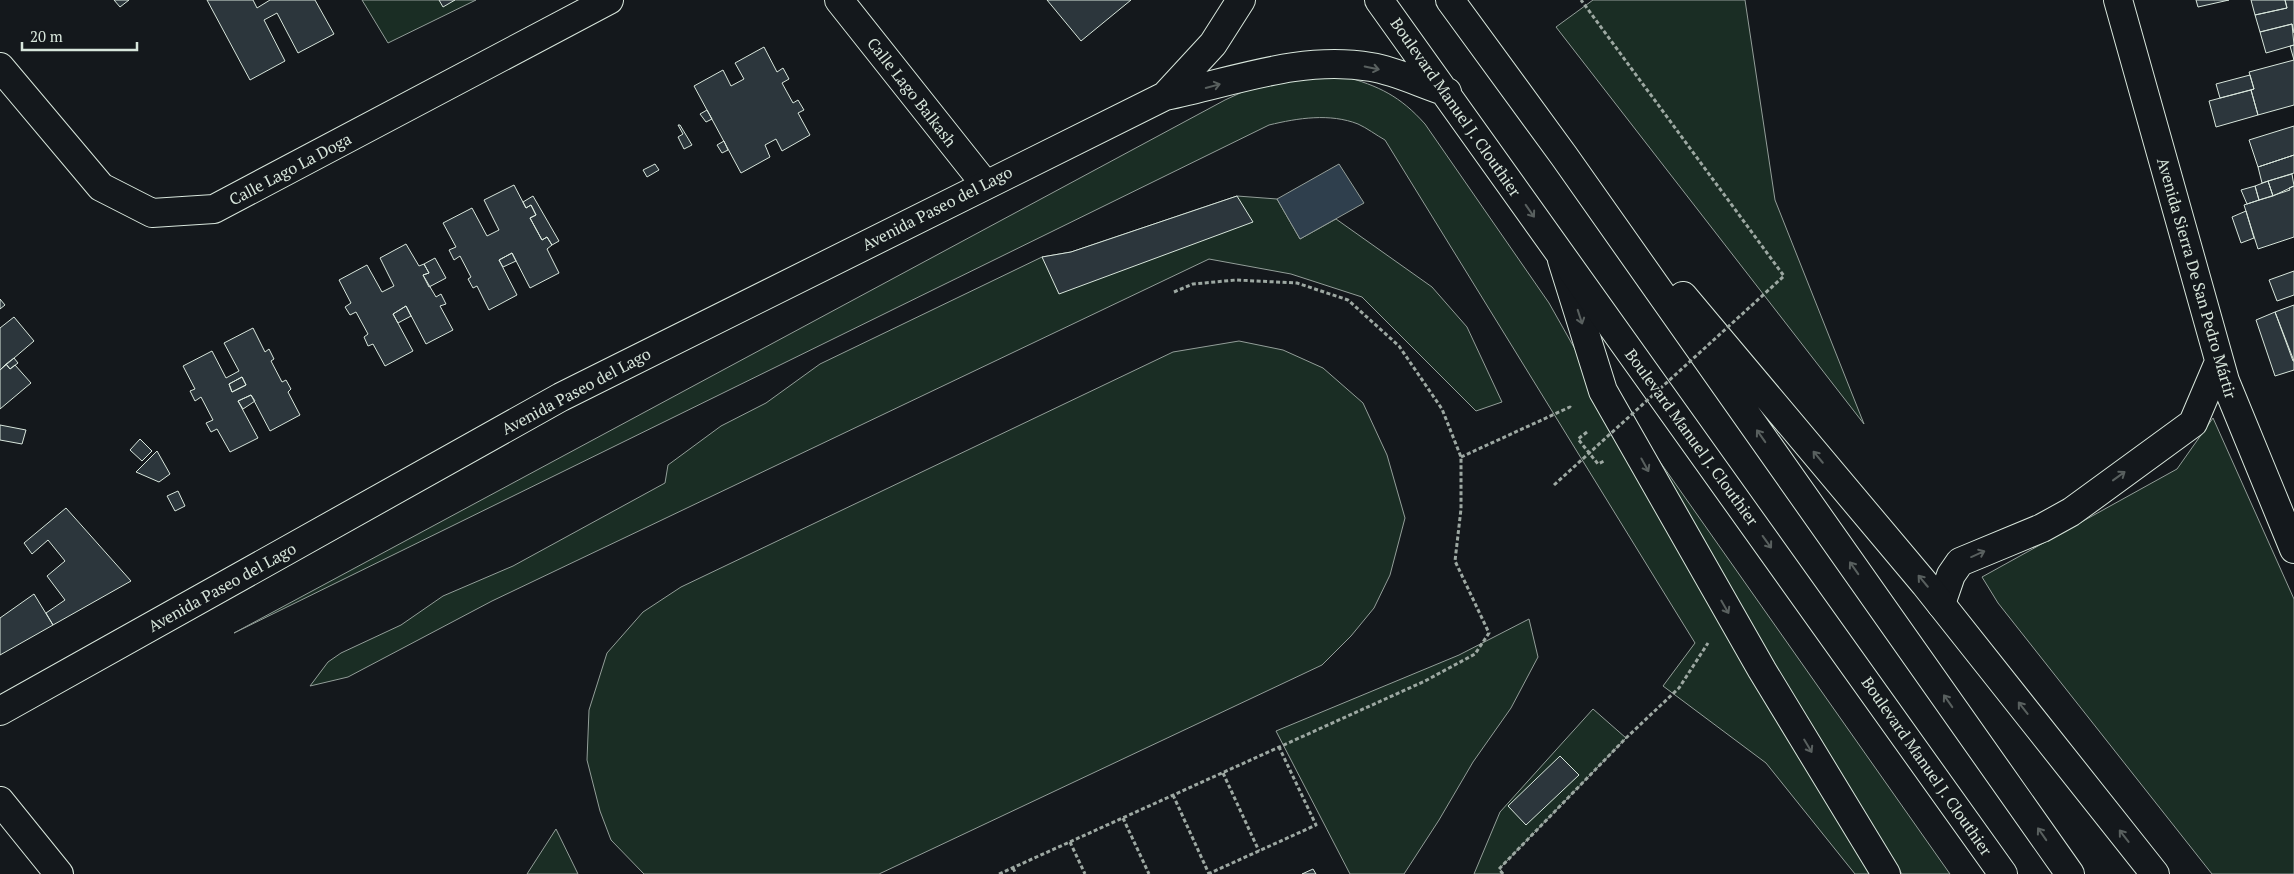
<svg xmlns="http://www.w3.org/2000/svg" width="2294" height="874" viewBox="0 0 2294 874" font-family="'PT Serif',serif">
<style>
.green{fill:#1a2d24;stroke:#939e99}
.water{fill:#2f3f4d;stroke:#939e99}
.building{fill:#2c363c;stroke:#d8e6dc;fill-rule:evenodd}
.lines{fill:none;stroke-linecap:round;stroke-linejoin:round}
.minor-casing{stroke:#d8e6dc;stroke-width:30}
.major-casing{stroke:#d8e6dc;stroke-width:30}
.path{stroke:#9da8a2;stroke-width:3;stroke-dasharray:4 2.5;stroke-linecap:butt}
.minor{stroke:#14181c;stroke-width:28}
.major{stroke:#14181c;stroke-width:28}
.path-bridge{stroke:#9da8a2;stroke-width:3;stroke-dasharray:4 2.5;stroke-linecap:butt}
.oneway{stroke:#59605f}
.labels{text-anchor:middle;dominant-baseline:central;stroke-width:4;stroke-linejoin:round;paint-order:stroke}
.street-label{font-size:16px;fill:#d8e6dc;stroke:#14181c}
</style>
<rect width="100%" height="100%" fill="#14181c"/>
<!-- green -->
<path class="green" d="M362 0H476L388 43Z
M1593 0H1745L1775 200 1864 424 1556 27Z
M1343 76C1379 86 1400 96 1425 124L1549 303 1871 874H1855L1766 763 1663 686 1695 643 1385 140C1376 135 1367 128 1358 124 1330 113 1298 118 1269 125L234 633 1225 100 1264 82Z
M1237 196 1277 199 1300 239 1336 219 1432 287 1467 327 1502 402 1476 411 1362 297 1291 274 1209 259 492 601 348 677 310 686 328 662 341 653 401 625 443 596 513 566 665 483 668 465 721 426 766 403 820 364 1042 257 1071 252Z
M1239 341 1283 350 1323 368 1363 403 1387 455 1405 518 1390 575 1374 608 1351 636 1322 665 879 874H644L611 840 600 811 587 760 589 710 607 653 643 612 681 587 1173 352Z
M2213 418 2294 599V874H2212L1998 603 1982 577 2177 469Z
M1658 459 1950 874H1902L1789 706Z
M1529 619 1538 657 1511 708 1473 762 1439 820 1404 874H1350L1276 731 1459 655Z
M1593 709 1626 738 1500 868 1503 874H1474L1500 812Z
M556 829 578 874H527Z"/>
<!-- water -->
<path class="water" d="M1339 164 1364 203 1300 239 1277 199Z"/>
<!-- building -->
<path class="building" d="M114 0H129L120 7Z
M207 0H253L257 8 270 0H315L334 34 298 53 277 13 264 20 285 61 250 80Z
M439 0H455L443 7Z
M1047 0H1131L1081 41Z
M2196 0H2229L2198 7Z
M2251 0H2285L2287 8 2255 15Z
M2285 0H2294V33L2292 24 2260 32 2255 15 2287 8Z
M2292 24 2294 45 2266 53 2260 32Z
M2294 45V60L2290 46Z
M764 47 777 72 783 68 789 79 782 83 793 103 798 100 804 110 798 113 810 135 782 151 776 139 765 145 770 157 741 173 694 86 723 70 731 86 744 79 735 63Z
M2294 60V105L2258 115 2251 90 2254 89 2249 72Z
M2250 75 2254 89 2220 98 2216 84Z
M2251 90 2258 115 2216 127 2209 101Z
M707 110 712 119 706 122 700 114Z
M678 125H680L692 145 684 149 678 137 683 134Z
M2294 126V155L2258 167 2249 140Z
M724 141 728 150 722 153 717 145Z
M2294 155V173L2262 183 2258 167Z
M655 164 659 170 647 177 643 170Z
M2292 174 2294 186 2273 196 2268 181Z
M2268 181 2273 196 2259 200 2255 186Z
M514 185 526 208 531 205 536 215 530 218 542 240 547 237 552 245 547 249 559 273 530 288 512 253 499 260 517 295 489 310 477 286 473 288 468 279 471 277 460 256 454 260 449 250 456 247 443 223 472 208 487 236 499 230 484 200Z
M2255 186 2259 200 2247 204 2241 190Z
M2294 186V237L2258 249 2244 205 2290 190 2289 188Z
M533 196 559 241 552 245 547 237 542 240 530 218 536 215 531 205 526 208 523 202Z
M1237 196 1253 222 1059 294 1042 257 1071 252Z
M2246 211 2254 238 2241 243 2232 217Z
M406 244 419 266 424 264 429 273 423 275 436 297 441 294 446 304 440 306 453 330 426 344 406 306 393 314 413 351 385 366 373 344 368 346 364 337 368 334 356 312 350 315 345 307 351 303 339 280 367 265 382 292 394 286 380 258Z
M512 253 516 261 503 267 499 260Z
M435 258 446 278 429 287 423 275 429 273 424 264Z
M2294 271V295L2277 301 2269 280Z
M0 299 5 305 0 309Z
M2294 305V361H2293L2275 312Z
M406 306 411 316 398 323 393 314Z
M2275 312 2294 361V370L2275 376 2256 320Z
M14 317 34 341 0 370V328Z
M253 328 265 352 269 349 274 359 271 361 282 382 286 380 291 389 288 392 300 415 270 431 251 395 238 401 258 438 230 452 217 429 211 432 206 423 213 420 201 397 195 401 190 391 195 389 183 366 212 351 226 378 239 371 224 343ZM242 377 246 385 232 392 229 384Z
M14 358 18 363 10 369 6 364Z
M6 364 10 369 15 365 31 383 0 409V370Z
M242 377 246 385 232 392 229 384Z
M251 395 255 401 243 409 238 401Z
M0 425 26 430 22 444 0 440Z
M140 439 152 451 142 461 130 450Z
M157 451 170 474 159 482 136 472Z
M178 491 185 506 175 511 167 496Z
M66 508 131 581 53 625 46 613 65 600 47 576 65 561 48 540 32 554 24 543Z
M34 594 53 625 0 655V618Z
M1560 756 1579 775 1526 825 1508 806Z
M1313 869 1316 874H1302Z"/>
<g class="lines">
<!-- minor casing -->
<g class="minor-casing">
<path id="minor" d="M839 0 985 184
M2118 0 2225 381 2294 549
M0 67 101 187 152 213 214 209 609 0
M1562 260 1603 391 1762 670 1886 874
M1941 604 1951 575 1960 562 2042 528 2071 512 2193 423 2219 362"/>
</g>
<!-- major casing -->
<g class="major-casing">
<path id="major" d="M1379 0 2003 874
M1450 0 1564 156 2070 874
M1165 96 1213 44 1241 0
M1683 296 1925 584 2155 874
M0 711 561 397 1165 96C1234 82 1300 55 1371 67 1396 71 1422 84 1447 92
M0 801 59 874"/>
</g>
<!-- path -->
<path class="path" d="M1587 432 1578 439 1598 464 1604 461
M1461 457 1570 407 1572 409
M1223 773 1259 851
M1173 795 1209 874
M1123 818 1149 874
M1070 842 1085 874
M1013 868 1016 874
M999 874 1425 681 1475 654 1489 633 1455 561 1461 509V457L1442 409 1399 346 1348 300 1297 283 1236 280 1193 284 1174 292
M1208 874 1316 825 1279 747
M1503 874 1499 869 1626 738 1679 688 1708 643"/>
<!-- minor -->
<use href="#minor" class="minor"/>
<!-- major -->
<use href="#major" class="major"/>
<!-- path-bridge -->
<path class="path-bridge" d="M1554 485 1784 276 1581 0"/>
</g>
<!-- one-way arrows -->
<defs><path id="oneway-shaft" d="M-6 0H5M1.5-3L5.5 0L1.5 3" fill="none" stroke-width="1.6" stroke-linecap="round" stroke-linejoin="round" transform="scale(1.25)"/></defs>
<g class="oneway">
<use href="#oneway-shaft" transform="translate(1372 68) rotate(12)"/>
<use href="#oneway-shaft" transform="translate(1213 86) rotate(-15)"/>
<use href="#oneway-shaft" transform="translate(1530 211) rotate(55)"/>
<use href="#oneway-shaft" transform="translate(1580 317) rotate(72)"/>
<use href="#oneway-shaft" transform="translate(1761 436) rotate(-125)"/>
<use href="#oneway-shaft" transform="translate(1818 457) rotate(-130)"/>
<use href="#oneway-shaft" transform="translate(1645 465) rotate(61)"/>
<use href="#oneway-shaft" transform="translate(2119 476) rotate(-36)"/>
<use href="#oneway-shaft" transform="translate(1767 542) rotate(54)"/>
<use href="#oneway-shaft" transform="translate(1978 554) rotate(-24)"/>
<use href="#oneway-shaft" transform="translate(1854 568) rotate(-125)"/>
<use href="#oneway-shaft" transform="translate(1923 581) rotate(-130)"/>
<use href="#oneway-shaft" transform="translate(1725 607) rotate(60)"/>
<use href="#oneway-shaft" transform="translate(1948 701) rotate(-125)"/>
<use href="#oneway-shaft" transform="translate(2023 708) rotate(-128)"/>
<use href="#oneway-shaft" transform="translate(1808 746) rotate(59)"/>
<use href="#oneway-shaft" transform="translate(2042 834) rotate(-125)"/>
<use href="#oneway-shaft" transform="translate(2124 836) rotate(-128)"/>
</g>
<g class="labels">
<!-- street labels -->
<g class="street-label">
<text transform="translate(912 92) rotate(52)">Calle Lago Balkash</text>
<text transform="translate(1456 107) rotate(55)">Boulevard Manuel J. Clouthier</text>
<text transform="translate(290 169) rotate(-28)">Calle Lago La Doga</text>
<text transform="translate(937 208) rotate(-27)">Avenida Paseo del Lago</text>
<text transform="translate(2197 278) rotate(74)">Avenida Sierra De San Pedro Mártir</text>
<text transform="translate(576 391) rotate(-28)">Avenida Paseo del Lago</text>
<text transform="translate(1692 437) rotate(54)">Boulevard Manuel J. Clouthier</text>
<text transform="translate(222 587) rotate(-29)">Avenida Paseo del Lago</text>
<text transform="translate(1927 766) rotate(55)">Boulevard Manuel J. Clouthier</text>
</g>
</g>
<!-- scale -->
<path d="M22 42v8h115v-8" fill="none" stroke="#d8e6dc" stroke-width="2.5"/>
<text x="30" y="42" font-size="15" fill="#d8e6dc" stroke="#14181c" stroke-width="4" paint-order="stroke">20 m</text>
</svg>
